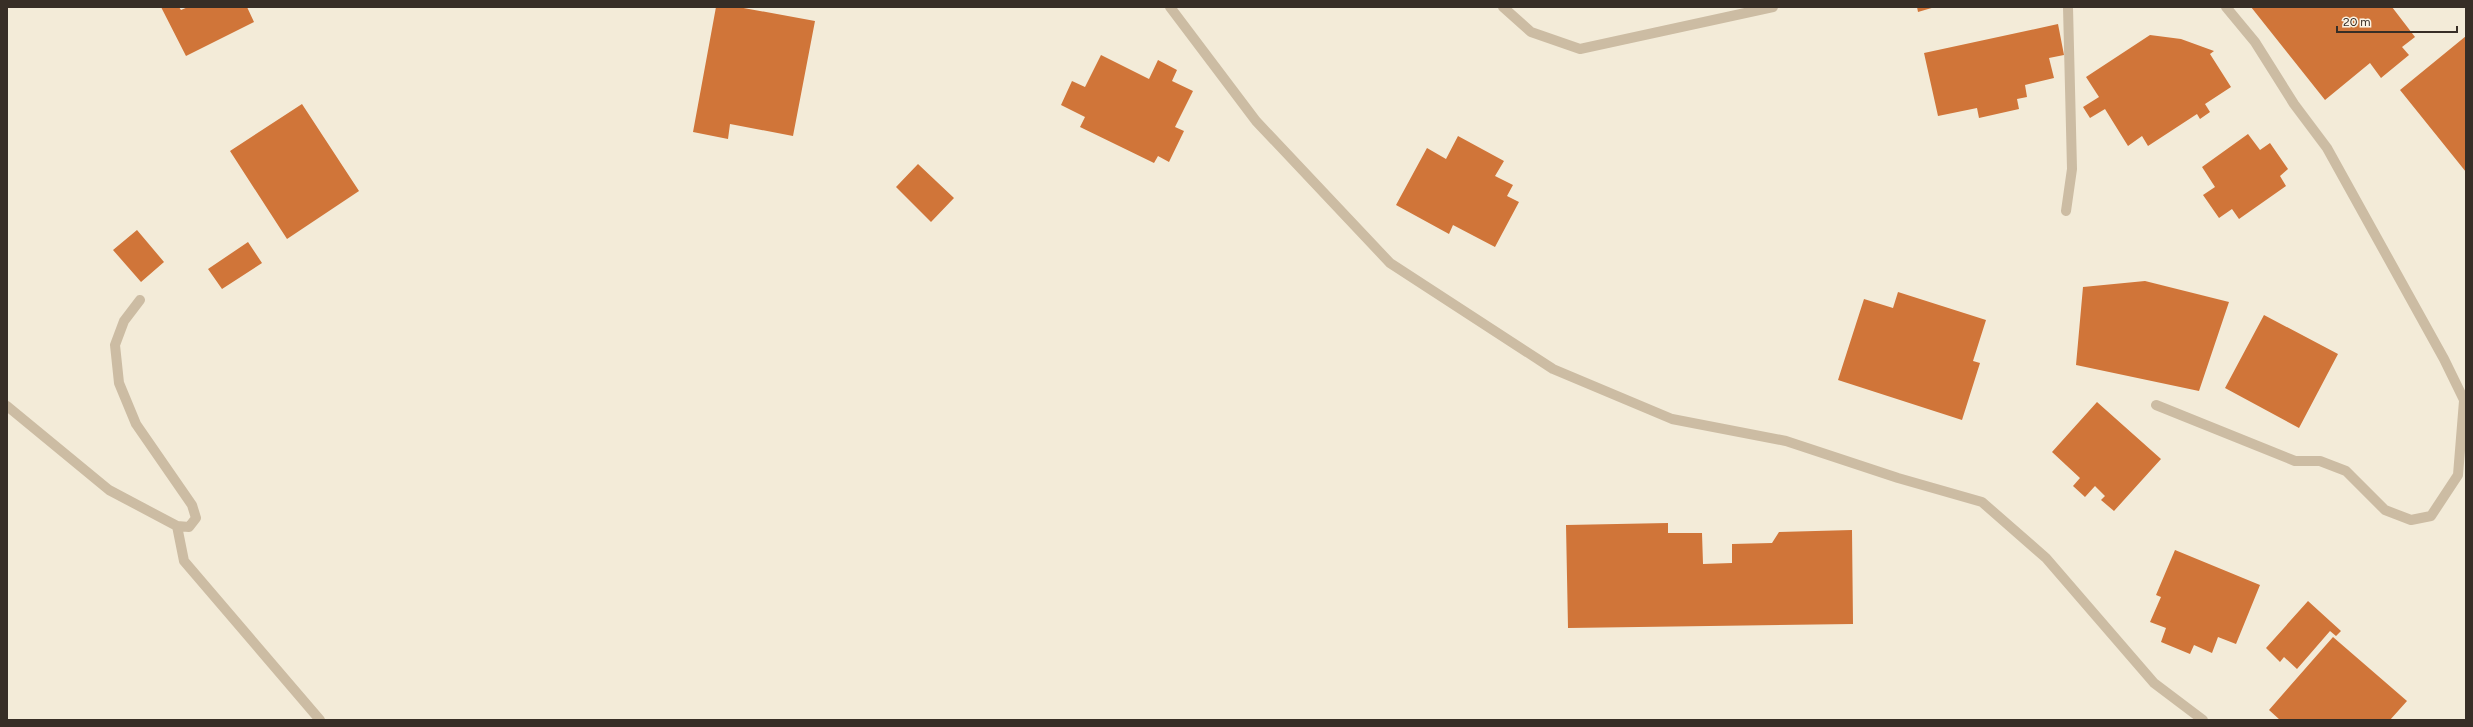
<svg xmlns="http://www.w3.org/2000/svg" width="2473" height="727" viewBox="0 0 2473 727" font-family="Figtree,sans-serif">
<style>
.building{fill:#d07539}
.lines{fill:none;stroke-linecap:round;stroke-linejoin:round}
.minor{stroke:#ccbca3;stroke-width:10}
</style>
<rect width="100%" height="100%" fill="#f3ebd8"/>
<!-- building -->
<path class="building" d="M161 7H179L181 10 188 7H247L254 22 186 56Z
M716 7H738L815 21 793 136 730 124 728 139 693 132Z
M1917 7H1935L1918 12Z
M2251 7H2392L2415 37 2402 47 2409 55 2381 78 2370 63 2325 100Z
M2058 24 2064 55 2049 58 2054 78 2025 85 2027 97 2017 99 2019 109 1979 118 1977 108 1938 116 1924 53Z
M2150 35 2181 39 2214 51 2210 54 2231 87 2205 104 2210 112 2200 119 2197 114 2148 146 2142 136 2128 146 2105 109 2090 118 2083 107 2099 97 2086 77Z
M2466 36V172L2400 90Z
M1101 55 1149 79 1158 60 1177 70 1172 81 1193 91 1175 127 1184 131 1169 162 1158 156 1154 163 1080 127 1085 117 1061 105 1072 81 1085 87Z
M302 104 359 191 287 239 230 151Z
M2248 134 2260 150 2270 143 2288 169 2280 176 2286 186 2239 219 2232 209 2219 218 2203 195 2215 187 2202 167Z
M1458 136 1504 161 1495 176 1513 185 1507 196 1519 202 1495 247 1453 225 1449 234 1396 205 1427 148 1446 159Z
M918 164 954 198 931 222 896 187Z
M137 230 164 262 141 282 113 250Z
M248 242 262 263 222 289 208 269Z
M2145 281 2229 302 2199 391 2076 365 2083 287Z
M1898 292 1986 320 1973 361 1980 363 1962 420 1838 380 1864 299 1893 308Z
M2264 315 2338 354 2299 428 2225 388Z
M2097 402 2161 459 2114 511 2101 500 2105 496 2095 486 2085 497 2073 486 2080 478 2052 452Z
M1668 523V533H1702L1703 564 1732 563V544L1772 543 1779 532 1852 530 1853 624 1568 628 1566 525Z
M2175 550 2260 585 2236 644 2218 637 2212 653 2194 645 2190 654 2161 642 2166 628 2150 622 2161 597 2156 595Z
M2308 601 2341 631 2336 636 2330 631 2297 669 2284 657 2280 662 2266 648Z
M2333 637 2407 701 2390 720H2280L2269 710Z"/>
<g class="lines">
<!-- minor -->
<path class="minor" d="M1170 7 1256 121 1390 263 1553 369 1672 419 1786 441 1898 478 1982 502 2046 558 2154 683 2203 720
M1503 7 1531 32 1580 49 1773 7
M2226 7 2255 42 2294 104 2327 148 2444 359 2466 404
M2066 211 2072 169 2068 7
M2156 405 2295 461H2320L2346 471 2385 510 2411 520 2431 516 2458 475 2464 401
M7 406 109 490 177 526 189 527 196 518 192 505 136 424 119 383 115 345 124 321 140 300
M177 526 184 561 320 720"/>
</g>
<!-- border -->
<rect width="2473" height="727" fill="none" stroke="#372e26" stroke-width="16"/>
<!-- scale -->
<path d="M2337 26v6h120v-6" fill="none" stroke="#372e26" stroke-width="2"/>
<text x="2343" y="26" font-size="12" fill="#372e26" stroke="#fbf4e5" stroke-width="3" paint-order="stroke">20 m</text>
</svg>
